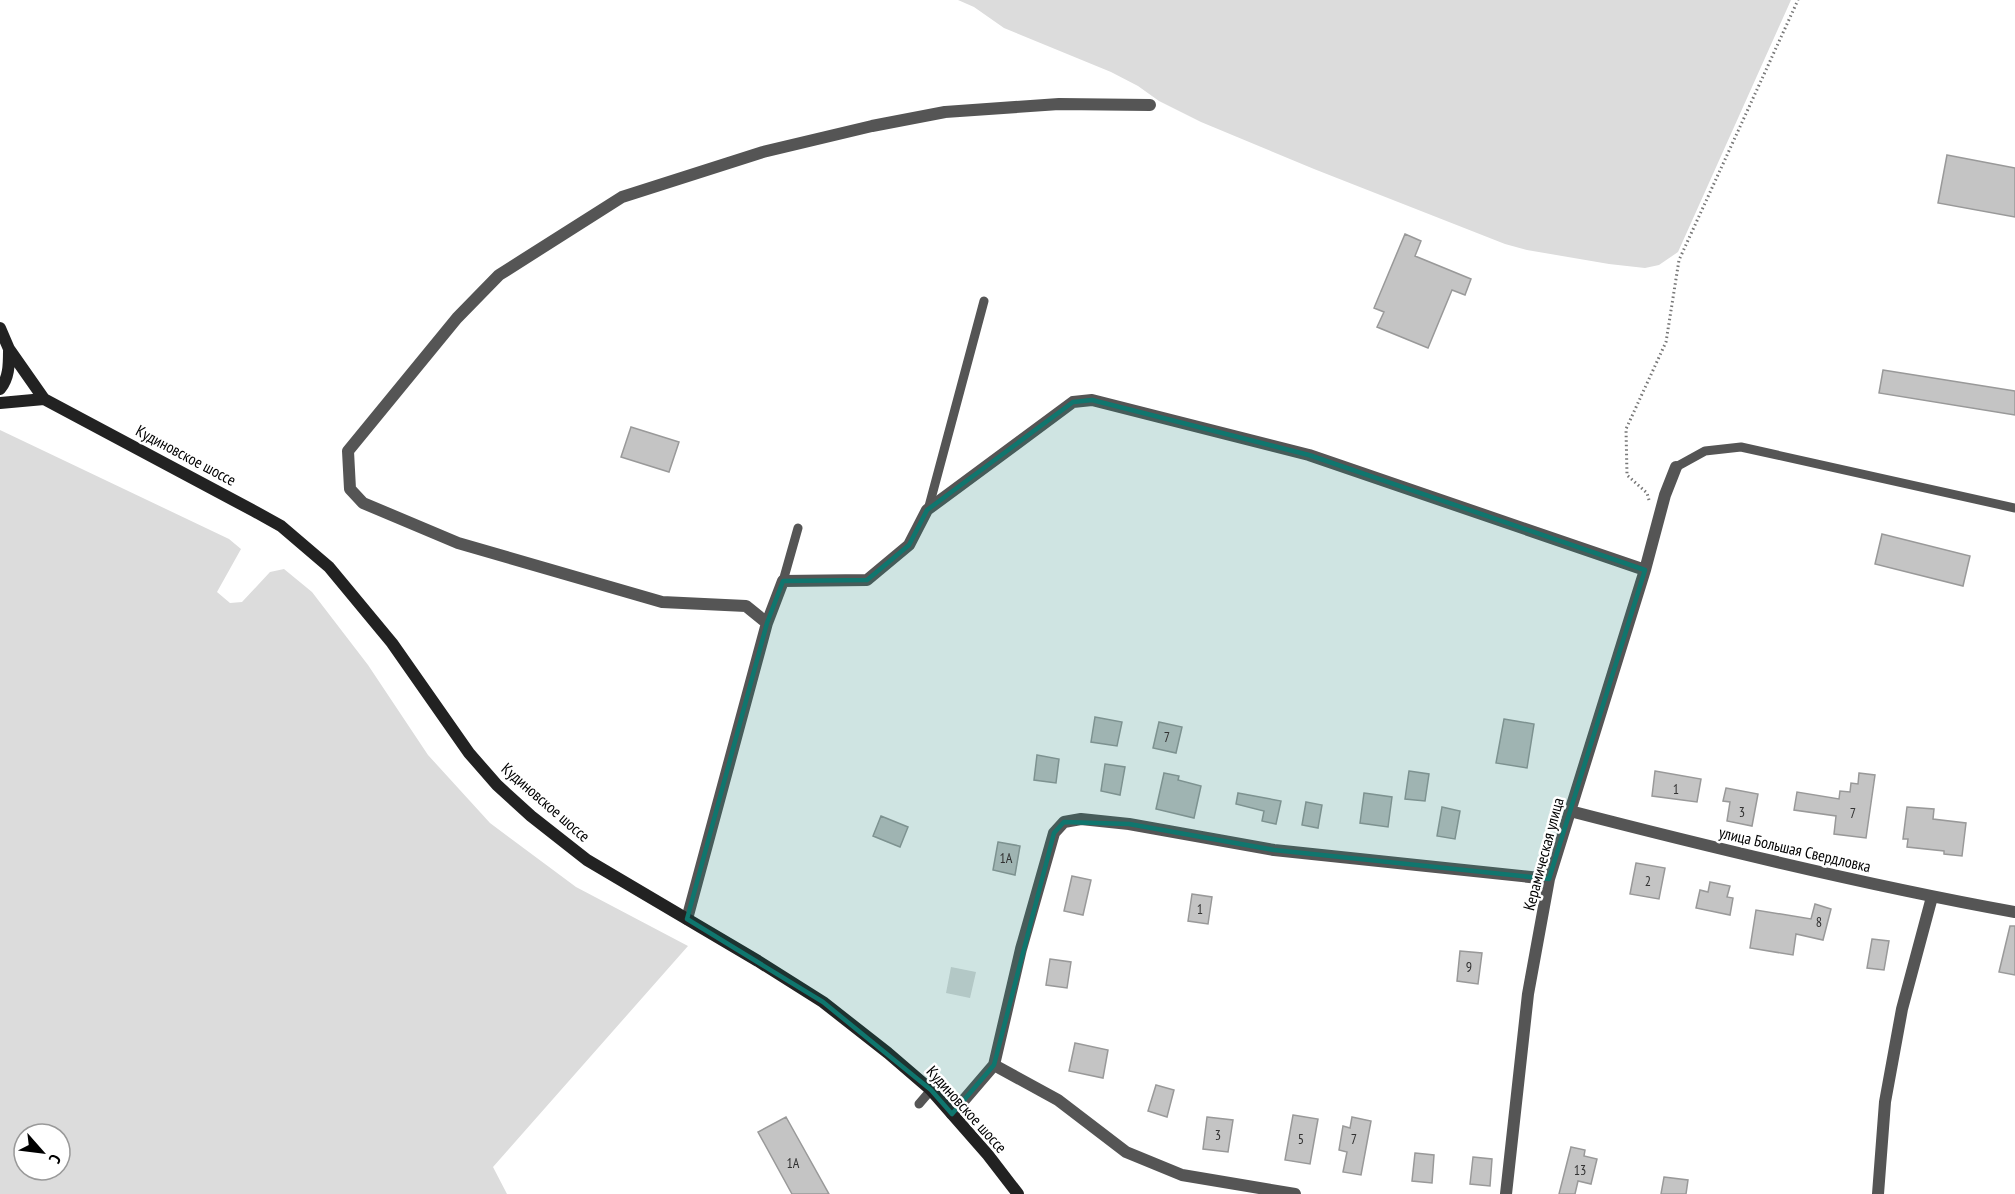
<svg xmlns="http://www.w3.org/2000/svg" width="2015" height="1194" viewBox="0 0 2015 1194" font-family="'PT Sans Narrow',sans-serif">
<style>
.green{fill:#dcdcdc;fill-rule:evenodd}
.building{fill:#c4c4c4;stroke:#999;stroke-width:1.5}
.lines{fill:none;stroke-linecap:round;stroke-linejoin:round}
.path{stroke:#777;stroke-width:3;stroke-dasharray:1.5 3;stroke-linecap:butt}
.lane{stroke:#555;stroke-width:9}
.street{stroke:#555;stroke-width:12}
.secondary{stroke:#222;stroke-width:12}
.marked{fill:#0f766e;fill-opacity:0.2;stroke:#0f766e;stroke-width:4.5;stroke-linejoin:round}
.labels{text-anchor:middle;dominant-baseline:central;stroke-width:5;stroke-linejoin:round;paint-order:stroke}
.number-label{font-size:14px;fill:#313131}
.street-label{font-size:16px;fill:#000;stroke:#fff}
</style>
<rect width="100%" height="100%" fill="#fff"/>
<!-- green -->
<path class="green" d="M958 0H1791L1678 252 1659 265 1645 268 1609 264 1527 250 1505 244 1314 169 1201 122 1159 101 1138 86 1111 72 1004 28 974 7Z
M0 430 229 539 241 549 217 592 230 603 242 602 270 572 284 569 312 592 368 665 428 755 490 823 576 887 688 946 493 1167 507 1194H0ZM24 1134H60V1170H24Z
M951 967 976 972 970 998 946 993Z"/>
<!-- building -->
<path class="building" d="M1947 155 2015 168V217L1938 203Z
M1405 234 1421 241 1415 256 1471 279 1465 295 1452 290 1428 348 1377 327 1384 312 1374 308Z
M1883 370 2015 391V415L1879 393Z
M631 427 679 442 669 472 621 457Z
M1882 534 1970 556 1963 586 1875 564Z
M1095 717 1122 722 1117 746 1091 742Z
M1504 719 1534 724 1527 768 1496 763Z
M1159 722 1182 727 1176 753 1153 748Z
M1037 755 1059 759 1056 783 1034 780Z
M1105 764 1125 767 1120 795 1101 791Z
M1409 771 1429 774 1425 801 1405 799Z
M1655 771 1701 779 1697 802 1652 796Z
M1164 773 1179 776 1178 780 1201 786 1194 818 1156 809Z
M1859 773 1875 775 1866 838 1834 834 1836 816 1794 810 1797 792 1839 799 1840 791 1850 792 1851 783 1858 784Z
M1726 788 1758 794 1752 826 1727 821 1730 802 1723 801Z
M1238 793 1281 801 1276 824 1262 821 1264 811 1236 804Z
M1364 793 1392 797 1388 827 1360 823Z
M1306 802 1322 805 1318 828 1302 825Z
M1442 807 1460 811 1455 839 1437 836Z
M1907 807 1934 809 1933 819 1966 823 1962 856 1944 854V851L1907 847 1908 839H1903Z
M881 816 908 827 900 847 873 836Z
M998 842 1020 846 1015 875 993 870Z
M1636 863 1665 868 1659 899 1630 894Z
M1072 876 1091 880 1083 915 1064 911Z
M1710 882 1730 886 1727 897 1733 898 1730 915 1696 908 1700 890 1708 892Z
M1192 894 1212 897 1208 924 1188 921Z
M1815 904 1831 909 1823 940 1796 934 1793 955 1750 948 1756 910 1811 919Z
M2010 926H2015V975L1999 972Z
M1872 939 1889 941 1884 970 1867 968Z
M1460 951 1482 953 1478 984 1457 981Z
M1050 959 1071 962 1067 988 1046 985Z
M1075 1043 1108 1050 1103 1078 1069 1071Z
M1156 1085 1174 1090 1167 1117 1148 1111Z
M1293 1115 1318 1119 1310 1164 1285 1160Z
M786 1117 829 1194H792L758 1132Z
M1207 1117 1233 1120 1228 1152 1203 1149Z
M1352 1117 1371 1121 1361 1175 1343 1172 1347 1152 1339 1150 1343 1126 1350 1128Z
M1571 1147 1585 1150 1584 1156 1597 1159 1591 1184 1578 1181 1575 1194H1559Z
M1415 1153 1434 1155 1432 1183 1412 1181Z
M1473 1157 1492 1159 1490 1186 1470 1184Z
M1664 1177 1688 1180 1686 1194H1661Z"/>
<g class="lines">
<!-- path -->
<path class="path" d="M1649 500 1647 493 1627 475 1626 429 1666 342 1679 260 1798 0"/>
<!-- lane -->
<path class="lane" d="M1676 467 1705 451 1741 447 2015 508
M928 510 984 301
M783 581 798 528
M919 1104 931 1090"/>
<!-- street -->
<path class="street" d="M767 623 746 606 662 602 458 543 363 503 350 489 348 451 457 318 499 275 622 197 763 152 872 126 945 112 1059 104 1150 105
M1570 811C1717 849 1865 885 2015 912
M687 919 767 623 783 581 867 580 909 545 927 510 1073 402 1092 400 1309 455 1645 570
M994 1065 1058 1100 1126 1152 1182 1175 1295 1194
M952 1114 994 1065 1021 949 1054 833 1064 822 1081 819 1129 824 1274 850 1549 879
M1506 1194 1528 994 1549 879 1645 570 1665 495 1676 467
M1878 1194 1885 1102 1902 1009 1932 897"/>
<!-- secondary -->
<path class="secondary" d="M0 328 9 349 44 399 254 511 281 526 329 567 392 643 469 753 497 785 531 816 587 860 758 961 823 1002 888 1053 931 1090 988 1155 1018 1194
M0 389C9 378 9 365 9 351
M0 403 44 399"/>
</g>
<!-- marked area -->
<path class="marked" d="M1092 400 1309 455 1645 570 1549 879 1274 850 1129 824 1064 822 1054 833 994 1065 952 1114 931 1090 823 1002 687 919 767 623 783 581 867 580 909 545 927 510 1073 402Z"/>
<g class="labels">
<!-- number labels -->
<g class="number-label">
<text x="1167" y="737">7</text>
<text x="1676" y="789">1</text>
<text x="1742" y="812">3</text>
<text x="1853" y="813">7</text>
<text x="1006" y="858">1А</text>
<text x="1648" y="881">2</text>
<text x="1200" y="909">1</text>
<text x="1819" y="922">8</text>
<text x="1469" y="967">9</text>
<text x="1218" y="1135">3</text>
<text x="1301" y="1139">5</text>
<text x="1354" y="1139">7</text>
<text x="793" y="1163">1А</text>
<text x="1580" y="1170">13</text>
</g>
<!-- street labels -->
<g class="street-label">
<text transform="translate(186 455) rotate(28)">Кудиновское шоссе</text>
<text transform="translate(546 802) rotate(41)">Кудиновское шоссе</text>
<text transform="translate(1795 849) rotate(13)">улица Большая Свердловка</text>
<text transform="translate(1543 854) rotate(-75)">Керамическая улица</text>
<text transform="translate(967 1109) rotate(48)">Кудиновское шоссе</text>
</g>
</g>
<!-- north arrow -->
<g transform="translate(42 1152) rotate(118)"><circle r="28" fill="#ffffff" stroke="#999999" stroke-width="1.5"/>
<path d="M0-4.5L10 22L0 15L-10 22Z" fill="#000000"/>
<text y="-9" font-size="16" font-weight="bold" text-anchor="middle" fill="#000000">С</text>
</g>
</svg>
